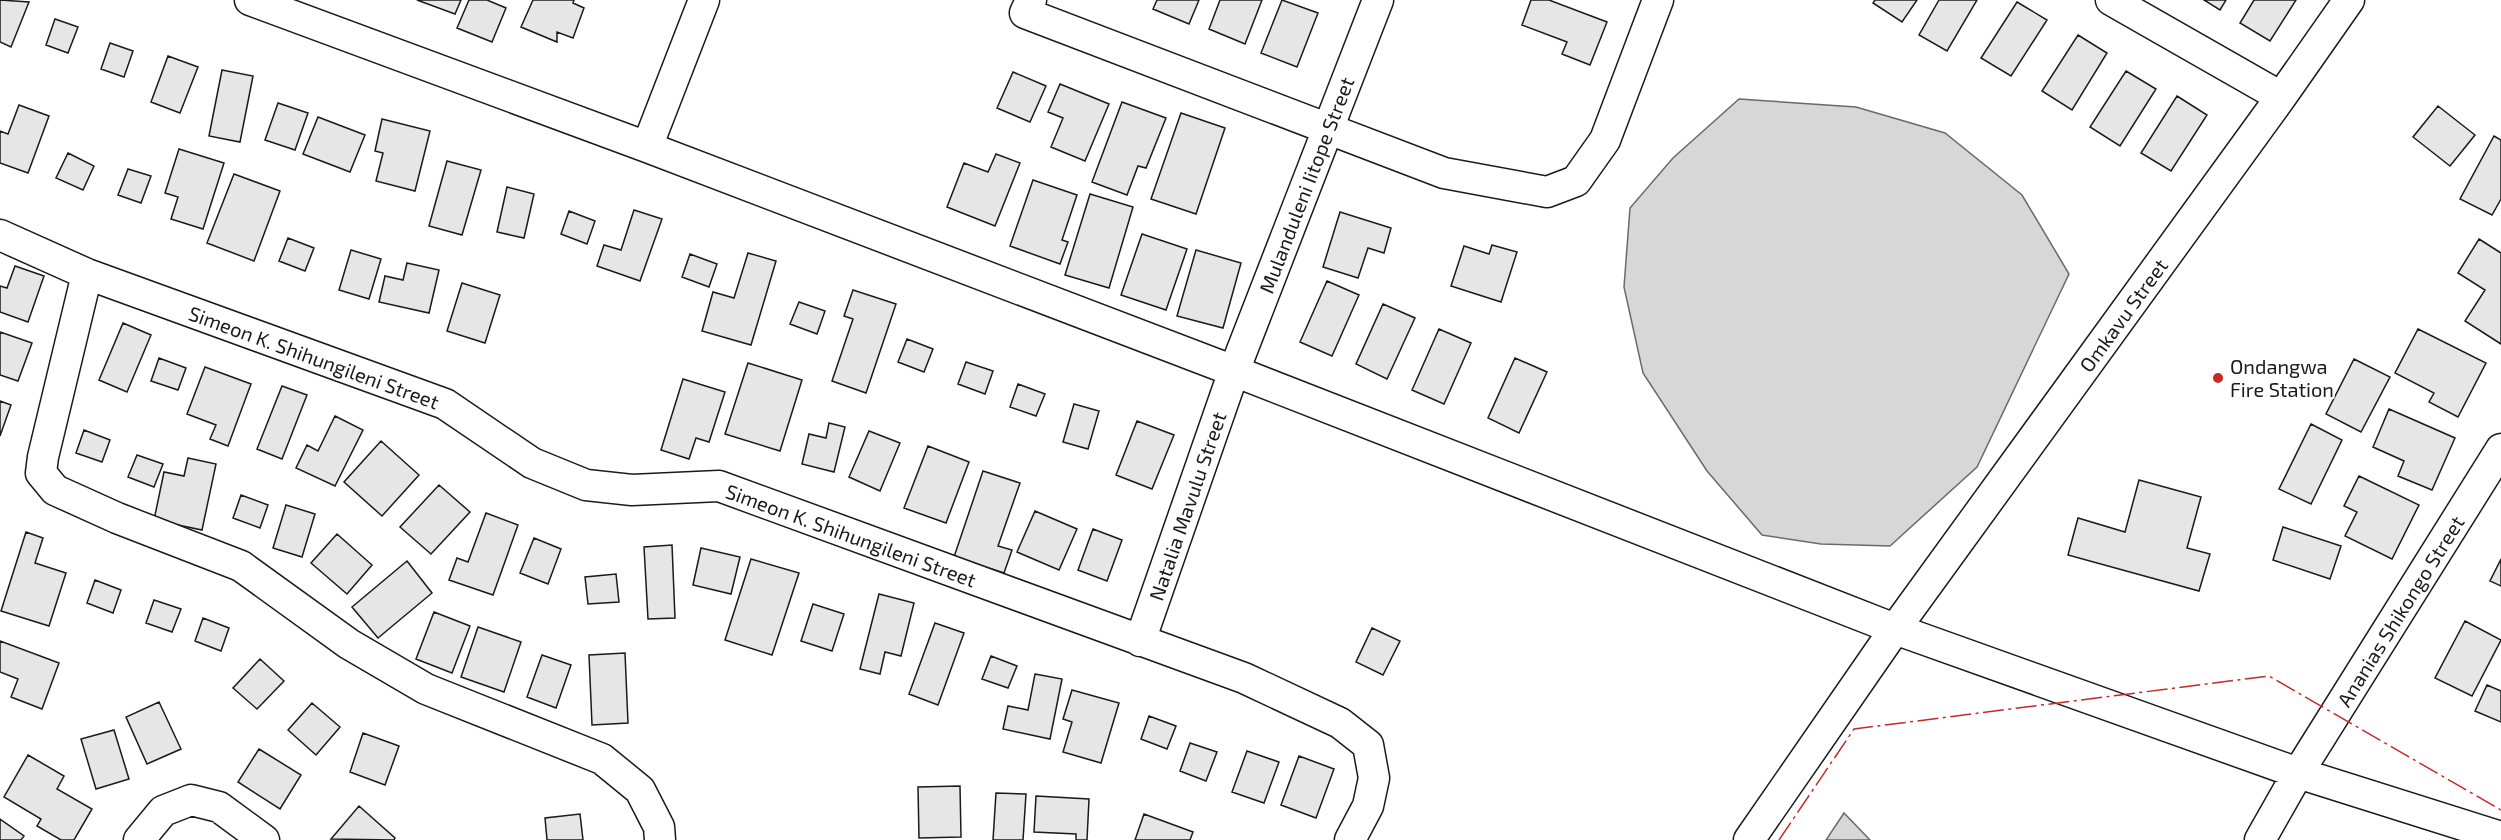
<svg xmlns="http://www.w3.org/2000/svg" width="2501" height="840" viewBox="0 0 2501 840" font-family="'Exo 2',sans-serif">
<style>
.water{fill:#d7d7d7;stroke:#6a6a6a;stroke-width:1.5}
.building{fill:#e6e6e6;stroke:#1a1a1a;stroke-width:1.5}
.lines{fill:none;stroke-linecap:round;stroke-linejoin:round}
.minor-casing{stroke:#1a1a1a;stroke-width:33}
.minor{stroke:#fff;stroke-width:30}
.power{stroke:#c62828;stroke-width:1.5;stroke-dasharray:21 4.5 3 4.5;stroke-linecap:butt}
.poi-dot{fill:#c62828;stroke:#fff;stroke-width:2}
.labels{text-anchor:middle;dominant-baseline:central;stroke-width:4.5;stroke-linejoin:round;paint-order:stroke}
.street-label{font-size:20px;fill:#1a1a1a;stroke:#fff}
.poi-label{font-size:20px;fill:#1a1a1a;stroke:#fff;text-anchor:start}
</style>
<rect width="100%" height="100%" fill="#fff"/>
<!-- water -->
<path class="water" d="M1739 99 1856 107 1945 133 2022 195 2069 274 1977 467 1890 546 1821 544 1762 535 1707 471 1643 373 1624 287 1630 208 1673 158Z
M1844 813 1870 840H1826Z"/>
<!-- building -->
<path class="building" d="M0 0 29 2 11 47 0 42Z
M417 0H461L455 14Z
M469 0H487L506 8 492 42 457 28Z
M533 0H574L573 3 584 8 573 38 557 32V42L521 27Z
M1157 0H1199L1189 24 1153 9Z
M1220 0H1262L1245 44 1209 29Z
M1282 0 1318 13 1297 67 1261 53Z
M1531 0H1549L1607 22 1590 65 1562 54 1567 42 1522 25Z
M1875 0H1917L1902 22 1873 3Z
M1939 0H1977L1947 51 1919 35Z
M2204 0H2226L2220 10Z
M2254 0H2296L2270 41 2240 23Z
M2017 2 2047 20 2011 76 1981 58Z
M55 19 78 27 68 53 46 45Z
M2078 35 2107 53 2072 110 2042 91Z
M110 43 133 51 124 77 101 69Z
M168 56 198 67 180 113 151 102Z
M222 70 253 76 240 142 209 136Z
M2126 71 2156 89 2120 146 2090 127Z
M1013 72 1046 86 1030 122 997 108Z
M1060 84 1109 104 1085 161 1051 147 1063 118 1048 112Z
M2177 96 2207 115 2171 171 2141 153Z
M1122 102 1166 118 1146 168 1138 166 1127 195 1092 182Z
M278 103 308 113 295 150 265 140Z
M19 105 49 116 28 173 0 163V131L8 134Z
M2438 106 2475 135 2450 166 2413 137Z
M1181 113 1225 128 1196 214 1151 199Z
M318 117 365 135 350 172 303 154Z
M382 119 430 131 415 191 376 181 383 153 375 151Z
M2494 136 2501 140V199L2492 215 2460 199Z
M179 149 224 163 203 229 171 219 178 197 165 193Z
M68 153 94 166 83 190 56 178Z
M996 154 1020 163 995 226 947 207 964 163 988 172Z
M447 161 481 170 462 235 429 226Z
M128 169 151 176 141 203 118 195Z
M234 174 280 191 254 261 207 243Z
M1033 180 1077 195 1062 240 1068 242 1060 264 1010 246Z
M507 187 534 194 524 238 497 232Z
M1090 194 1133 207 1109 288 1065 275Z
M634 210 662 219 640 281 597 266 604 245 621 250Z
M569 211 595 221 587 244 561 234Z
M1340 212 1391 228 1384 253 1368 248 1358 278 1323 267Z
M1142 234 1187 249 1166 310 1121 295Z
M288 238 314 248 305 271 279 261Z
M2479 239 2501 253V344L2465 321 2485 290 2458 273Z
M1492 245 1517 252 1501 302 1451 286 1464 246 1489 254Z
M351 250 381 259 369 299 339 290Z
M1196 250 1241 263 1223 328 1177 316Z
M748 253 776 261 751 345 702 331 713 292 734 298Z
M690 254 717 264 709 287 682 277Z
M407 263 439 270 429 313 379 302 385 276 403 280Z
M15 266 44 276 28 322 0 312V286L7 288Z
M1327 281 1359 295 1332 356 1300 342Z
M462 283 500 295 485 343 447 331Z
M853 290 896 304 866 393 832 381 853 319 844 316Z
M799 302 825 311 817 334 790 324Z
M1383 304 1415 318 1387 379 1356 364Z
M123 323 151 335 127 392 99 380Z
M1439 329 1471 343 1444 404 1412 390Z
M2418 329 2486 363 2458 417 2429 402 2434 393 2395 373Z
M0 332 32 343 18 381 0 375Z
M907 339 933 349 924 372 898 362Z
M159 358 186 368 178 390 151 381Z
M1515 358 1547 372 1519 433 1488 418Z
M2354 359 2390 377 2361 432 2326 414Z
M966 362 993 371 985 394 958 384Z
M748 363 802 380 780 451 725 434Z
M205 367 251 384 228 446 210 439 216 425 187 414Z
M683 379 725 392 709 442 696 438 689 459 661 450Z
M1018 384 1045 394 1036 416 1010 407Z
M282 386 307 395 282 459 257 449Z
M0 401 11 405 0 436Z
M1074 404 1099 411 1088 449 1063 442Z
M2389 409 2455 438 2432 490 2398 476 2404 461 2373 447Z
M335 416 363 430 335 486 296 468 307 445 318 451Z
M1137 421 1174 435 1152 489 1116 475Z
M829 423 845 427 834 472 802 464 809 434 826 438Z
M2311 424 2342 440 2311 504 2279 489Z
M84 430 110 440 102 462 76 453Z
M869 431 900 443 880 491 849 477Z
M381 441 419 475 382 516 344 482Z
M928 446 969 462 946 523 904 508Z
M137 455 163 464 154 487 128 477Z
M188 458 216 464 202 530 154 520 164 472 184 476Z
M983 471 1020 483 998 546 1012 550 1004 573 954 557Z
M2359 476 2419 505 2392 559 2345 536 2357 512 2344 506Z
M2139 480 2201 497 2187 548 2210 554 2199 591 2068 555 2078 518 2125 532Z
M439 485 470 512 431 554 400 527Z
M241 495 268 505 260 528 233 518Z
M286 505 315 514 302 557 273 548Z
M1035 511 1077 529 1059 570 1017 552Z
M486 513 518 525 493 595 449 580 457 558 468 562Z
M2283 527 2341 546 2330 579 2273 560Z
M1093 529 1122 540 1107 581 1078 570Z
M26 532 43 538 35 563 66 573 49 626 1 611Z
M337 534 372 565 347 594 311 563Z
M534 538 561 549 548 584 520 573Z
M672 545 675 618 648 619 644 547Z
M701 548 740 557 731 594 693 585Z
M751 559 799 573 772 655 725 640Z
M2501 559V586L2490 581Z
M407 561 432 593 378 638 352 607Z
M616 574 619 602 588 604 585 577Z
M95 580 121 590 113 613 87 603Z
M879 594 914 603 901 656 885 652 880 674 860 669Z
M154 600 181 609 172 632 146 623Z
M813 604 844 614 832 651 801 641Z
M434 612 470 626 452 673 416 659Z
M203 618 229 628 221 651 195 641Z
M2465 621 2501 640 2472 696 2435 678Z
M935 623 964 633 938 705 909 694Z
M478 627 521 642 504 692 461 677Z
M1372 628 1400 641 1383 675 1356 662Z
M0 641 59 663 42 709 11 697 18 679 0 672Z
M625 653 628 723 592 725 589 655Z
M542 655 571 665 556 708 527 697Z
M991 656 1017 666 1008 688 982 679Z
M260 659 284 681 257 709 233 688Z
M1035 674 1062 679 1050 739 1003 729 1008 706 1028 710Z
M2487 685 2501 691V722L2475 711Z
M1072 690 1119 703 1101 763 1063 752 1072 722 1063 719Z
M159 702 181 749 147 764 126 717Z
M312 703 340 727 316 755 288 730Z
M1149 716 1176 726 1167 749 1141 739Z
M114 730 129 779 96 789 81 739Z
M363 733 399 746 385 785 350 772Z
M1190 743 1217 752 1206 781 1180 771Z
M259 749 301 775 280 809 238 782Z
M1247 751 1279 762 1264 803 1232 792Z
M28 755 64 776 57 789 92 809 74 840H61L37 826 41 819 4 797Z
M1299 756 1334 769 1316 818 1281 805Z
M960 786 961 837 919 838 918 787Z
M996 793 1026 794 1023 840H993Z
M1036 796 1089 799 1087 840H1076V834L1034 832Z
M359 806 395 838 394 840 331 839Z
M580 814 583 840H547L545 818Z
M1144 814 1193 832 1190 840H1135Z
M0 819 24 836 21 840H0Z"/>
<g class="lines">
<!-- minor casing -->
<g class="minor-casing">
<path id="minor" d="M250 0 647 147 1234 371 1895 629 2298 773 2501 837
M1031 0 1025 13 1444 173 1547 192 1576 181 1605 140 1658 0
M2111 0 2281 97
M647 147 704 0
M0 235 87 274 445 404 532 463 586 485 632 490 719 486 1244 678 1340 723 1368 745 1374 778 1368 806 1350 840
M87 274 43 457 41 473 55 490 117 518 241 566 349 644 426 689 602 759 640 790 659 827 660 840
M1140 641 1234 371 1378 0
M139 840 163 811 191 800 219 807 264 840
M1749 840 1895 629 2281 97 2349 0
M2260 840 2298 773 2501 449"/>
</g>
<!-- minor -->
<use href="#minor" class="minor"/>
<!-- power -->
<path class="power" d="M1779 840 1854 729 2269 676 2501 810"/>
</g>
<!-- markers -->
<circle class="poi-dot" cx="2218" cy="378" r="6"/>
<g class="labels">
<!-- street labels -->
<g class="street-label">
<text transform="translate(1306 185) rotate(-69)">Mulanduleni Iitope Street</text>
<text transform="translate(2123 315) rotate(-54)">Omkavu Street</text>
<text transform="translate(314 357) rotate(20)">Simeon K. Shihungileni Street</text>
<text transform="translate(1187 506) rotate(-71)">Natalia Mavulu Street</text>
<text transform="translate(851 535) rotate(20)">Simeon K. Shihungileni Street</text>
<text transform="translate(2400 611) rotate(-58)">Ananias Shikongo Street</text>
</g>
<!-- poi labels -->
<g class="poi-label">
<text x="2230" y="366">Ondangwa<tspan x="2230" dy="23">Fire Station</tspan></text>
</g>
</g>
</svg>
